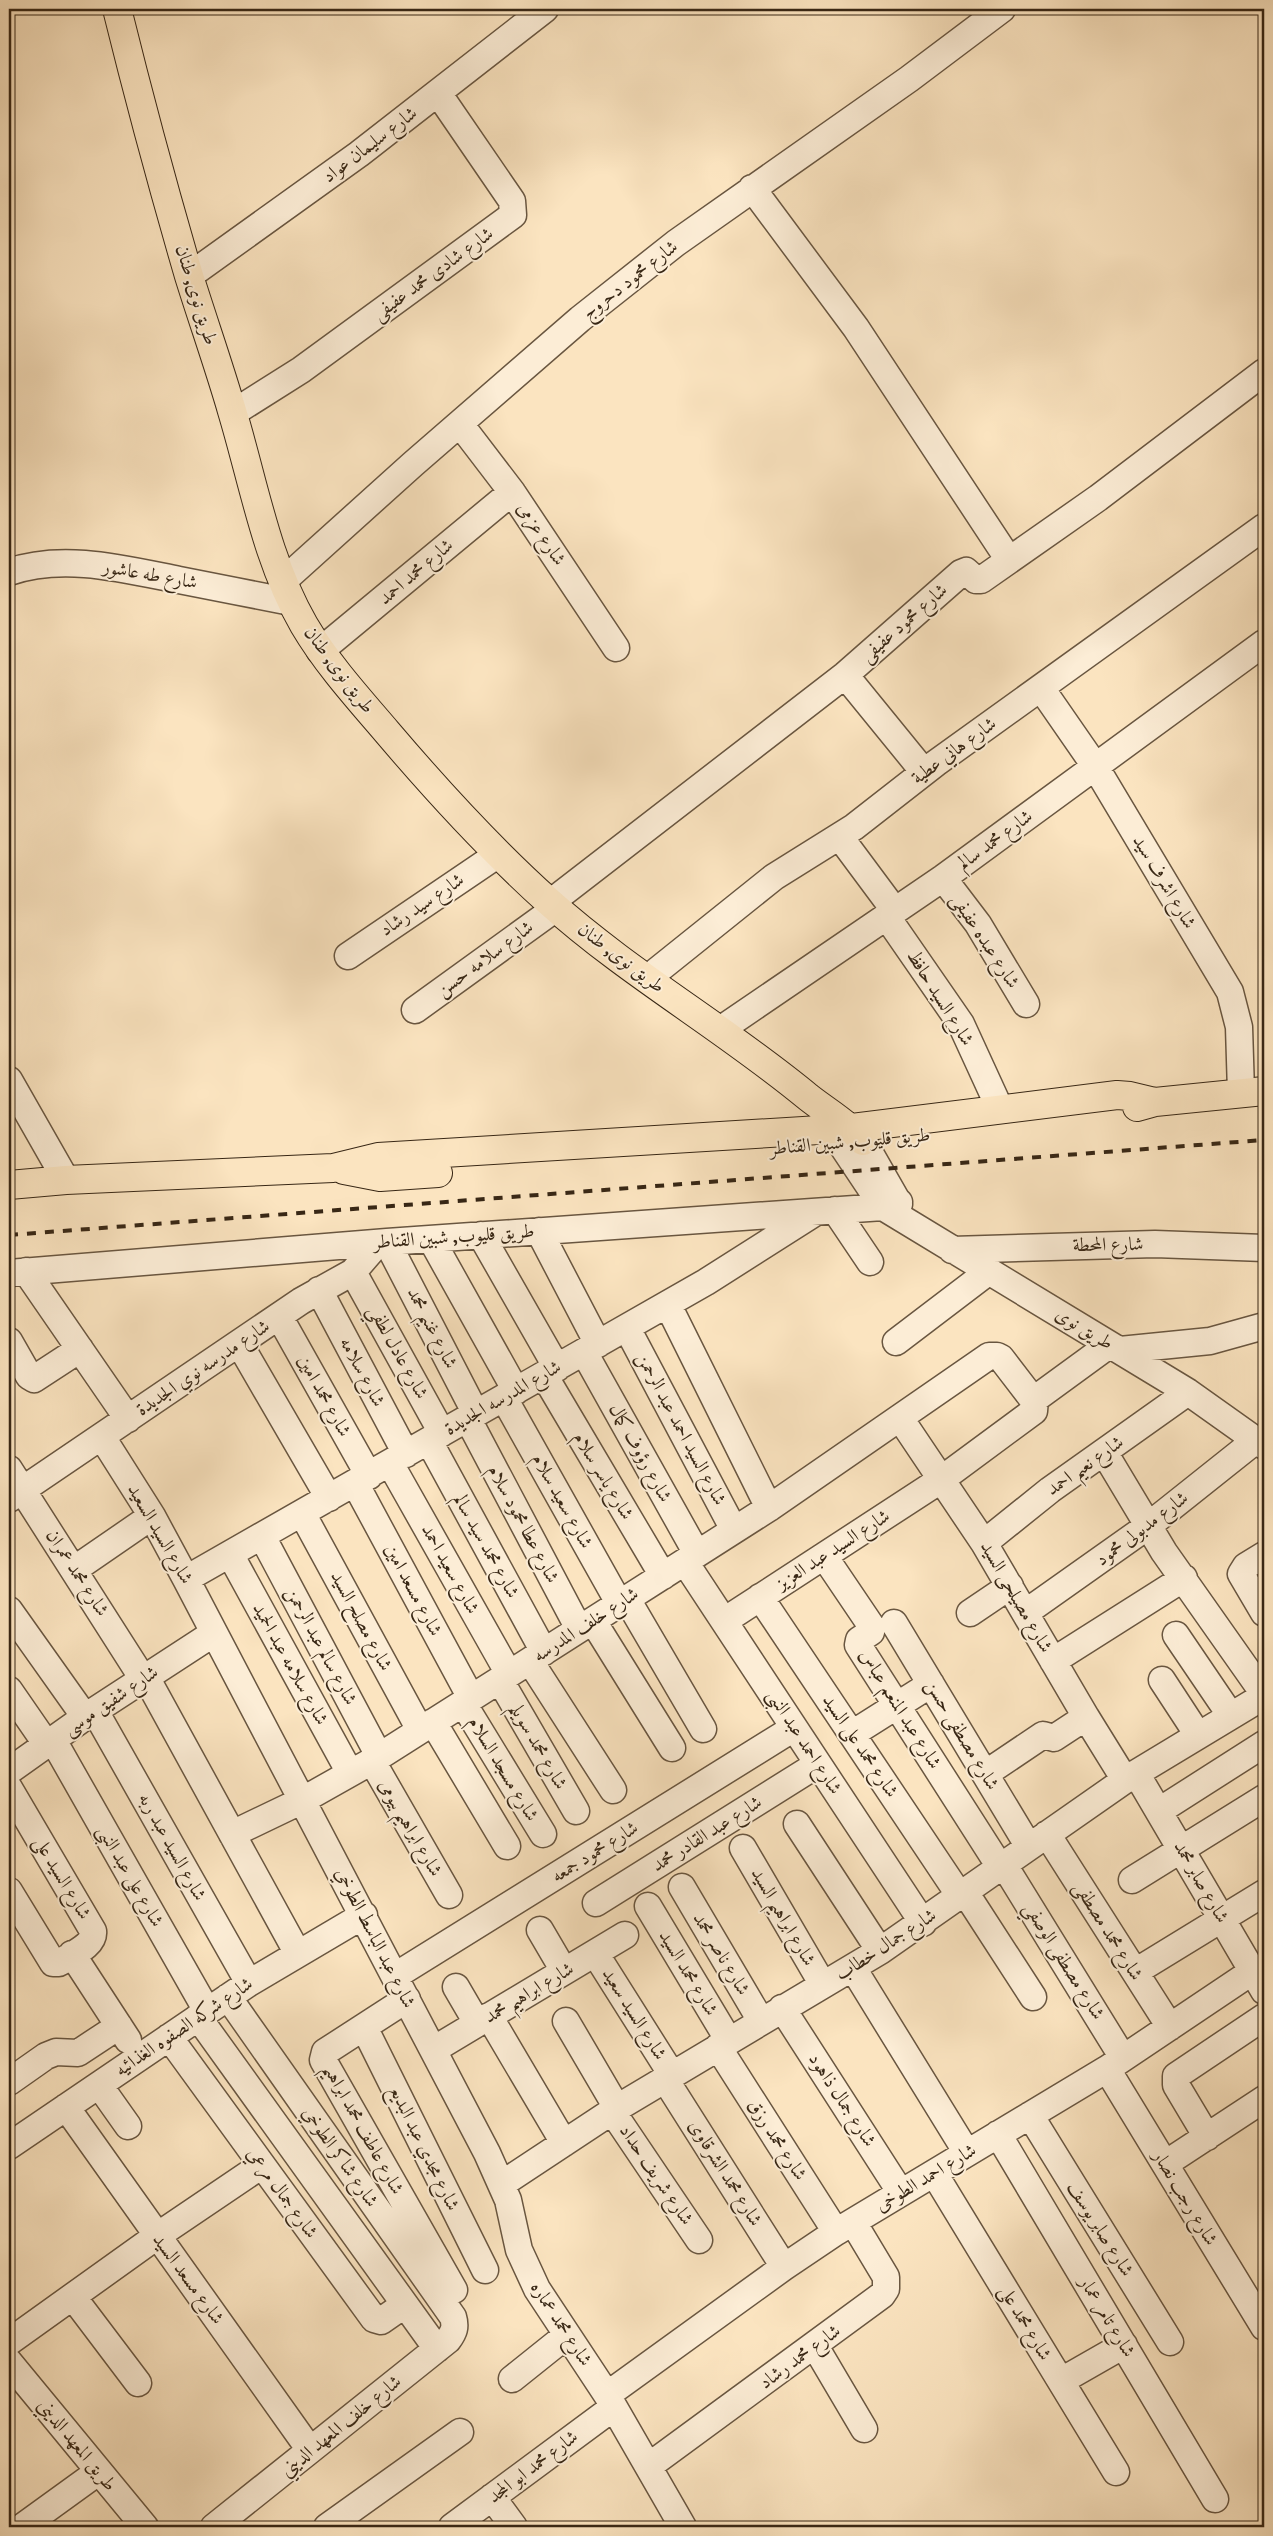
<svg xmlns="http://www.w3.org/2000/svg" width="1273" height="2536" viewBox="0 0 1273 2536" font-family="'IM FELL DW Pica',Amiri,serif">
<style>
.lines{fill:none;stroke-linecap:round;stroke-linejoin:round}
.minor-casing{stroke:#695640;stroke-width:29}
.major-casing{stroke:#382715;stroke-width:30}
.minor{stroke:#fcedd6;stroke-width:26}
.major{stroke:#fbe4c0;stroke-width:28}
.rail{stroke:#382715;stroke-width:4;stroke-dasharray:9 9;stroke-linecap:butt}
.labels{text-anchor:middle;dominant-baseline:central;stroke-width:4;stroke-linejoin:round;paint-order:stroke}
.street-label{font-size:19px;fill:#382715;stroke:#fcedd6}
</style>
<rect width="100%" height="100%" fill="#fbe4c0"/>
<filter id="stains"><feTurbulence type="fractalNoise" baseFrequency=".004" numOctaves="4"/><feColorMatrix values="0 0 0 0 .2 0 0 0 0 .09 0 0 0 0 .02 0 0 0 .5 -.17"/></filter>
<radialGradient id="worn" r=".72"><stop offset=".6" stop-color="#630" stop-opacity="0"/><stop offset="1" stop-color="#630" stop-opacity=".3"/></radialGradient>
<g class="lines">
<!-- minor casing -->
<g class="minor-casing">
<path id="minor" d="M752 188 856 328 1009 560
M189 276 359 154 545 9
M233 413 301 370 513 215 512 201 438 93
M460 424 512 492 616 648
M9 572C63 553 124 569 179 580 216 587 254 595 291 602
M282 582 413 464 580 319 676 243 909 79 1002 9
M320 651 512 492
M845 675 924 772
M1041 688 1095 766 1230 992 1239 1027 1241 1092
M840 837 895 911
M943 878 978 924 1026 1004
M550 903 845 675 961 573 966 571 976 580H981L1098 498 1264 372
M887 917 961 1024 1000 1109
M348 956 497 855
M648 978 774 877 854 827 936 763 1264 527
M415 1010 556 908
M720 1030 943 878 1264 643
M9 1080 66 1180
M863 1141 899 1204
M841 1144 883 1207 1188 1392 1264 1446
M835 1210 870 1262
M539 1231 598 1344
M481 1235 557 1368
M431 1239 516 1391
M387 1242 476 1414
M952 1250 1155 1244 1264 1248
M26 1271 128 1419
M353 1272 442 1433
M9 1273 387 1242 883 1207 899 1202
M319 1290 406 1454
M668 1305 769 1508
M279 1316 369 1476
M627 1328 734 1530
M9 1341 29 1376 34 1379 80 1349
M896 1342 988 1272
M239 1343 329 1498
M1120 1350 1210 1341 1264 1326
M584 1352 697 1554
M544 1375 663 1576
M504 1398 619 1603
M900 1418 984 1543 1086 1717 1125 1780
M468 1419 579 1629
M102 1437 152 1516 186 1579 487 2153 508 2200 519 2250 537 2289 607 2395 683 2527
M429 1441 544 1652
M1104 1452 1164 1552 1264 1694
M390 1463 509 1674
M9 1469 143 1679
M355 1483 471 1698
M9 1499 301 1301 353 1272 378 1243
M302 1513 420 1730
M262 1536 379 1756
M984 1543 1050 1490 1188 1392
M230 1554 350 1773
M1264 1555 1246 1566 1241 1574 1264 1613
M824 1556 872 1627 871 1632 859 1640 858 1645 1000 1867
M685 1562 923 1923
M75 1569 152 1516
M186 1579 706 1282 816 1212
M760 1597 960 1896
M627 1599 703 1729
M9 1610 85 1717
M970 1613 1010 1586
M1025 1613 1148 1526 1256 1440
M593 1621 672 1748
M724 1621 942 1479 1034 1411 1035 1399 1109 1345
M894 1623 1029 1847
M1176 1635 1231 1716
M530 1661 613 1790
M1053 1661 1184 1578
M146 1677 298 1954
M500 1680 576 1811
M1162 1680 1198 1735
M9 1690 47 1745
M463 1703 543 1834
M95 1711 249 1983
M433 1722 507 1846
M852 1734 931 1684
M53 1740 207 2011
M372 1761 449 1895
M9 1771 85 1717 214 1633
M1136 1773 1264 1991
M985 1774 1043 1735 1054 1738 1086 1717
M9 1788 93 1931C95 1946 70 1955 59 1963H53L9 1891
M1159 1811 1264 1744
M797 1824 880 1951
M232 1834 303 1800 372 1761 509 1674 769 1508 989 1356H997L1001 1358 1034 1401
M1047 1834 1170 2027
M743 1848 823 1985
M1004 1865 1123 2058
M1132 1880 1264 1798
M682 1887 761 2021
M965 1892 1033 1997
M596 1903 818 1764
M648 1906 729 2041
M540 1930 564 1971
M595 1953 672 2075
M72 1954 128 2040
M853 1968 967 2153
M1135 1972 1264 1893
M395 1976 794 1728
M456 1987 477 2023
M407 1999 325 2052 323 2060 454 2290
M782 2008 901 2193
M489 2016 564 2143
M198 2017 437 2349
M566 2021 617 2108
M364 2027 485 2270
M169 2037 374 2319 381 2321 404 2305
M718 2047 836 2232
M433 2050 625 1935
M1107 2069 1264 2327
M665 2079 784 2267
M9 2082 46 2056 56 2052 78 2053 119 2026
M99 2085 128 2126
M66 2107 310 2450
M612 2111 699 2240
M1030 2115 1170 2342
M998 2134 1215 2499
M1207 2137 1176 2085V2076L1264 2017
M9 2146 249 1983 364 1915
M1165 2164 1264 2099
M934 2173 1116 2472
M502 2184 617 2108 880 1951 1125 1780 1264 1696
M73 2297 138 2383
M9 2342 157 2236 262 2165
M815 2346 864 2429
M9 2362 145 2527
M512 2379 567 2335
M1061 2381 1124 2345
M607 2395 784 2267 836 2232 1107 2069 1253 1971
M649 2466 882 2295 886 2289V2277L853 2222
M492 2497 514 2527
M22 2527 98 2472
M214 2527 448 2340C454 2332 456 2327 453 2317L228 1997
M327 2527 460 2432
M452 2527 614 2407"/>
</g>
<!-- major casing -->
<g class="major-casing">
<path id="major" d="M117 9C139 98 163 187 189 276 203 321 219 366 232 411 254 484 266 559 304 625 327 664 358 698 387 732 438 792 489 848 548 901 629 974 725 1028 808 1097 827 1112 847 1123 863 1141
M1137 1107 1155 1102 1264 1091
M344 1170 380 1177 438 1173
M9 1185 66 1180 333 1168 378 1157 852 1128 1117 1095 1130 1096 1155 1102"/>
</g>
<!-- minor -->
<use href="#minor" class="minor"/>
<!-- major -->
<use href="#major" class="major"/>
<!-- rail -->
<path class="rail" d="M9 1235 1264 1140"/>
</g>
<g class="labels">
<!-- street labels -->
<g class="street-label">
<text transform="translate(370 145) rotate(-37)">شارع سليمان عواد</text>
<text transform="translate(433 274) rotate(-36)">شارع شادى محمد عفيفى</text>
<text transform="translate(630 280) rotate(-38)">شارع محمود دحروج</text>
<text transform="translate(196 295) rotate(73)">طريق نوى, طنان</text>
<text transform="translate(541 534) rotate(56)">شارع عزمى</text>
<text transform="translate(416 572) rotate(-40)">شارع محمد احمد</text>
<text transform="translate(150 575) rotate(10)">شارع طه عاشور</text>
<text transform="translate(904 623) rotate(-41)">شارع محمود عفيفى</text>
<text transform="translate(339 670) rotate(53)">طريق نوى, طنان</text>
<text transform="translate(954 751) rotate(-36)">شارع هاني عطية</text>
<text transform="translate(995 840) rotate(-36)">شارع محمد سالم</text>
<text transform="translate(1164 882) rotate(59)">شارع اشرف سيد</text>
<text transform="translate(422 905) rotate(-34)">شارع سيد رشاد</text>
<text transform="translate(985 941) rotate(57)">شارع عبده عفيفى</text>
<text transform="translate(621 958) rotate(37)">طريق نوى, طنان</text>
<text transform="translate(485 959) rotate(-36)">شارع سلامه حسن</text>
<text transform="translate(940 998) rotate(58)">شارع السيد حافظ</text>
<text transform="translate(850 1142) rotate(-5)">طريق قليوب, شبين القناطر</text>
<text transform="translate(454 1237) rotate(-4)">طريق قليوب, شبين القناطر</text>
<text transform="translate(1108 1245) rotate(-1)">شارع المحطة</text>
<text transform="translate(432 1328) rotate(63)">شارع غنيم محمد</text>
<text transform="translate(1084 1329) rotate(31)">طريق نوى</text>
<text transform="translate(398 1352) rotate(61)">شارع عادل لطفي</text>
<text transform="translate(203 1368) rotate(-34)">شارع مدرسه نوي الجديدة</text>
<text transform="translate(362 1372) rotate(62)">شارع سلامه</text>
<text transform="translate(324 1396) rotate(61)">شارع محمد امين</text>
<text transform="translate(503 1398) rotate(-30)">شارع المدرسه الجديدة</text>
<text transform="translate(681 1429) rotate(62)">شارع السيد احمد عبد الرحمن</text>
<text transform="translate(640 1453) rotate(61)">شارع رؤوف كمال</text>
<text transform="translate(1085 1466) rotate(-35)">شارع نعيم احمد</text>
<text transform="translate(603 1476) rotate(59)">شارع ياسر سلام</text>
<text transform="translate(562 1501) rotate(61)">شارع سعيد سلام</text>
<text transform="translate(523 1524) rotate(62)">شارع عطا محمود سلام</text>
<text transform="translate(1142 1529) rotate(-37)">شارع مدبولى محمود</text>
<text transform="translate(160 1534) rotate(60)">شارع السيد السعيد</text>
<text transform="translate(486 1546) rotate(61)">شارع محمد سيد سالم</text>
<text transform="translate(833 1550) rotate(-33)">شارع السيد عبد العزيز</text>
<text transform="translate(450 1569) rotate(61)">شارع سعيد احمد</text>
<text transform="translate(77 1573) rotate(57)">شارع محمد عمران</text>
<text transform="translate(413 1590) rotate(62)">شارع مسعد امين</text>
<text transform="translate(1016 1597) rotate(60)">شارع مصيلحى السيد</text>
<text transform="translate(361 1621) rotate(62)">شارع مصلح السيد</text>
<text transform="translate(586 1625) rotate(-33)">شارع خلف المدرسه</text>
<text transform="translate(321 1646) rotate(62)">شارع سالم عبد الرحمن</text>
<text transform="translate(290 1664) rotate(61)">شارع سلامه عبد الحميد</text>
<text transform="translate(111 1701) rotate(-34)">شارع شفيق موسى</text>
<text transform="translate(900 1709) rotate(58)">شارع عبد المنعم عباس</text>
<text transform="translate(962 1735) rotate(59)">شارع مصطفى حسن</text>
<text transform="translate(804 1742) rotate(57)">شارع احمد عبد النبى</text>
<text transform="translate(538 1746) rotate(60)">شارع محمد سويلم</text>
<text transform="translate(860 1746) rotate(56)">شارع محمد على السيد</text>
<text transform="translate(503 1769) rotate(59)">شارع مسجد السلام</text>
<text transform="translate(410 1828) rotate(60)">شارع ابراهيم بيومى</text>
<text transform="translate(707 1834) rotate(-32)">شارع عبد القادر محمد</text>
<text transform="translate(172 1847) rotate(61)">شارع السيد عبد ربه</text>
<text transform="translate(595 1852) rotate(-32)">شارع محمود جمعه</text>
<text transform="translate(130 1876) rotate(60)">شارع على عبد النبى</text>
<text transform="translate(62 1878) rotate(59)">شارع السيد على</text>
<text transform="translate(1201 1882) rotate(60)">شارع صابر محمد</text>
<text transform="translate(783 1917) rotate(60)">شارع ابراهيم السيد</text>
<text transform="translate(1108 1931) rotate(58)">شارع محمد مصطفى</text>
<text transform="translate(375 1938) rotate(63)">شارع عبد الباسط الطوخي</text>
<text transform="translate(886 1945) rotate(-33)">شارع جمال خطاب</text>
<text transform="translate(721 1954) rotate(59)">شارع ناصر محمد</text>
<text transform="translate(1064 1961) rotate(58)">شارع مصطفى الوصفي</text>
<text transform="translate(688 1973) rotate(59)">شارع محمد السيد</text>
<text transform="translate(529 1993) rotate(-31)">شارع ابراهيم محمد</text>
<text transform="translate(634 2014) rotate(58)">شارع السيد سعيد</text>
<text transform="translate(184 2027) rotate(-34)">شارع شركه الصفوه الغذائيه</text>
<text transform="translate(842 2100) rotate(57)">شارع جمال ذاهود</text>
<text transform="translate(363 2129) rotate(61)">شارع عاطف محمد ابراهيم</text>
<text transform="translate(777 2140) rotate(57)">شارع محمد رزق</text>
<text transform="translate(424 2148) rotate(64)">شارع مجدي عبد البديع</text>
<text transform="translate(340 2157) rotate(55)">شارع شاكر الطوخي</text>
<text transform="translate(725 2173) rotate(58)">شارع محمد الشرقاوى</text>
<text transform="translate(656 2175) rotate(56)">شارع شريف حداد</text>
<text transform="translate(926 2178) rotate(-31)">شارع احمد الطوخى</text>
<text transform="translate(282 2193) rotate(54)">شارع جمال مرعي</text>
<text transform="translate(1185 2198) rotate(59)">شارع رجب نصار</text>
<text transform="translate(1100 2229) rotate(58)">شارع صابر يوسف</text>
<text transform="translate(188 2279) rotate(54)">شارع مسعد السيد</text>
<text transform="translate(1107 2317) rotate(59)">شارع تامر عمار</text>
<text transform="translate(1025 2323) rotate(59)">شارع محمد على</text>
<text transform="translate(561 2324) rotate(57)">شارع محمد عماره</text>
<text transform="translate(800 2357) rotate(-36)">شارع محمد رشاد</text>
<text transform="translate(341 2426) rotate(-39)">شارع خلف المعهد الديني</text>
<text transform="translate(77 2445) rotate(51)">طريق المعهد الديني</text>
<text transform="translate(533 2467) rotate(-37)">شارع محمد ابو المجد</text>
</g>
</g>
<!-- margin -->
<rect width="1273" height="2536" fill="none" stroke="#fbe4c0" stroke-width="30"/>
<rect x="10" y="10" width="1253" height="2516" fill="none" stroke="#382715" stroke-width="2.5"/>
<rect x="15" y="15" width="1243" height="2506" fill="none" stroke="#382715"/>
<rect width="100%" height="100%" filter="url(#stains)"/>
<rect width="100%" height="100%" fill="url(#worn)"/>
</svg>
